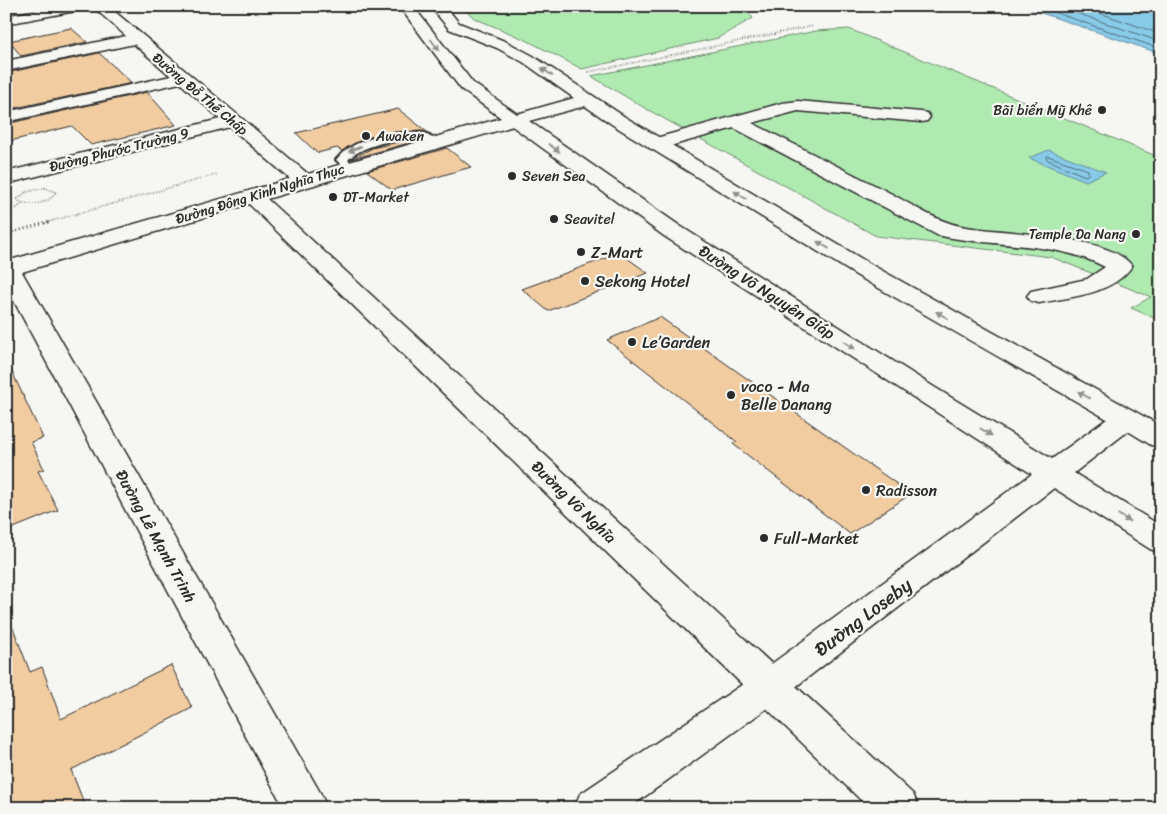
<svg xmlns="http://www.w3.org/2000/svg" width="1167" height="814" viewBox="0 0 1167 814" font-family="Sriracha,sans-serif">
<style>
.green{fill:#afebb1;stroke:#6d8b6e}
.water{fill:#88cbe9;stroke:#638b9d}
.lines{fill:none;stroke-linecap:round;stroke-linejoin:round}
.shore{stroke:#506b77;stroke-width:1}
.building{fill:#f1cca1;stroke:#2b2b2b}
.lane-casing{stroke:#2b2b2b;stroke-width:4}
.street-casing{stroke:#2b2b2b;stroke-width:3}
.secondary-casing{stroke:#2b2b2b;stroke-width:3}
.path-far1{stroke:#2b2b2b;stroke-width:2;stroke-dasharray:0.5 2;stroke-linecap:butt}
.path{stroke:#2b2b2b;stroke-width:2.5;stroke-dasharray:1 3;stroke-linecap:butt}
.lane{fill:#f6f6f2;fill-rule:evenodd}
.street{fill:#f6f6f2;fill-rule:evenodd}
.secondary{fill:#f6f6f2;fill-rule:evenodd}
.oneway{fill:#90908e}
.poi-dot{fill:#2b2b2b;stroke:#f6f6f2;stroke-width:2}
.labels{text-anchor:middle;dominant-baseline:central;stroke-width:4.5;stroke-linejoin:round;paint-order:stroke}
.far-street-label{font-size:14px;fill:#2b2b2b;stroke:#f6f6f2}
.far-poi-label{font-size:14px;fill:#2b2b2b;stroke:#f6f6f2;text-anchor:start}
.poi-label{font-size:16px;fill:#2b2b2b;stroke:#f6f6f2;text-anchor:start}
.street-label{font-size:16px;fill:#2b2b2b;stroke:#f6f6f2}
.near-street-label{font-size:19px;fill:#2b2b2b;stroke:#f6f6f2}
</style>
<rect width="100%" height="100%" fill="#f6f6f2"/>
<filter id="ink" filterUnits="userSpaceOnUse"><feTurbulence type="fractalNoise" baseFrequency=".02" numOctaves="2"/><feDisplacementMap in="SourceGraphic" scale="10" xChannelSelector="R" yChannelSelector="G"/><feConvolveMatrix kernelMatrix="1 2 1 2 8 2 1 2 1" color-interpolation-filters="sRGB"/></filter>
<g filter="url(#ink)">
<!-- green -->
<path class="green" d="M461 6H743L753 18 718 38 582 69 526 40 474 18Z
M849 29 1161 158V321L1131 308 1151 297 1051 257 876 236 643 107 591 76 816 31Z"/>
<!-- water -->
<path class="water" d="M1021 6H1161V54Z
M1049 150 1106 172 1086 181 1029 158Z"/>
<g class="lines">
<!-- shore -->
<path class="shore" d="M1036 6 1161 49
M1056 6 1161 42
M1079 6 1161 34
M1048 156 1088 170 1089 174 1085 176 1048 160 1046 158Z"/>
</g>
<!-- building -->
<path class="building" d="M71 28 87 42 21 56 9 41Z
M99 53 132 83 6 110V73Z
M147 92 176 125 91 145 72 126 6 142V124Z
M398 109 431 135 423 131 393 132 365 138 342 151 337 148 317 153 296 133Z
M403 141H416L352 159 372 148Z
M447 148 471 167 392 190 367 171Z
M620 253 648 273 548 311 522 289Z
M660 317 803 418 911 494 850 534 733 444 737 442 607 340Z
M6 359 43 438 31 442 44 469 38 471 58 510 6 531Z
M6 615H8L30 672 42 667 61 719 171 665 192 708 71 770 86 808H6Z"/>
<g class="lines">
<!-- lane casing -->
<g class="lane-casing">
<path id="lane" d="M402 133H423L440 142 435 145C430 144 425 140 420 139 402 136 361 145 348 160L357 167 351 170 347 169 336 160C351 140 379 136 402 133Z"/>
</g>
<!-- street casing -->
<g class="street-casing">
<path id="street" d="M57 6H88L81 10 6 24V16Z
M92 6H108L308 174 508 116 514 115 520 116 523 120 520 124 267 199 913 794 919 808H869L249 204 22 272 321 794 327 808H284L6 286V257L14 259 290 179 230 127 6 184V172L220 119 180 83 6 122V112L171 76 134 44 6 71V61L126 36Z
M798 101 921 112 927 113 930 117 927 121 921 122 798 111 752 123C798 146 844 170 890 193 914 206 939 223 966 227 1002 233 1111 235 1132 266 1112 295 1070 297 1039 303L1031 301 1027 296 1031 291 1087 279 1105 267C1054 240 993 248 937 235L734 128 656 150 649 148 647 144 649 140 782 103Z"/>
</g>
<!-- secondary casing -->
<g class="secondary-casing">
<path id="secondary" d="M399 6H413L473 83 517 114 574 98 523 62 497 48 449 29 430 6H445L459 23 507 42 533 56 625 117 872 265 1161 426V447L1151 445 1128 431 1074 473 1161 526V553L1150 549 1054 488 781 698 629 808H574L580 794 755 676 1032 474 664 236 461 89ZM585 106 613 125 856 275 1107 419 1052 459 934 387 680 226 529 121Z"/>
</g>
<!-- path-far1 -->
<path class="path-far1" d="M588 72 813 26
M45 188 56 192C48 204 33 206 20 202L18 199 26 192Z
M6 215 24 203
M45 223 218 174"/>
<!-- path -->
<path class="path" d="M13 232 49 222"/>
<!-- lane -->
<use href="#lane" class="lane"/>
<!-- street -->
<use href="#street" class="street"/>
<!-- secondary -->
<use href="#secondary" class="secondary"/>
</g>
<!-- one-way arrows -->
<defs><path id="oneway-solid" d="M-6-.8H1V-3.2L6.5 0L1 3.2V.8H-6Z" transform="scale(1.25)"/></defs>
<g class="oneway">
<use href="#oneway-solid" transform="translate(435 45) rotate(53)"/>
<use href="#oneway-solid" transform="translate(547 72) rotate(-145)"/>
<use href="#oneway-solid" transform="translate(554 148) rotate(35)"/>
<use href="#oneway-solid" transform="translate(355 149) rotate(157)"/>
<use href="#oneway-solid" transform="translate(740 195) rotate(-148)"/>
<use href="#oneway-solid" transform="translate(823 245) rotate(-149)"/>
<use href="#oneway-solid" transform="translate(942 315) rotate(-150)"/>
<use href="#oneway-solid" transform="translate(849 345) rotate(33)"/>
<use href="#oneway-solid" transform="translate(1084 395) rotate(-150)"/>
<use href="#oneway-solid" transform="translate(986 432) rotate(32)"/>
<use href="#oneway-solid" transform="translate(1124 518) rotate(32)"/>
</g>
</g>
<!-- markers -->
<g class="poi-dot">
<circle cx="1102" cy="110" r="5"/>
<circle cx="366" cy="136" r="5"/>
<circle cx="512" cy="176" r="5"/>
<circle cx="333" cy="197" r="5"/>
<circle cx="554" cy="219" r="5"/>
<circle cx="1136" cy="234" r="5"/>
<circle cx="581" cy="252" r="5"/>
<circle cx="585" cy="281" r="5"/>
<circle cx="632" cy="342" r="5"/>
<circle cx="731" cy="395" r="5"/>
<circle cx="866" cy="490" r="5"/>
<circle cx="764" cy="538" r="5"/>
</g>
<g class="labels">
<!-- far-street labels -->
<g class="far-street-label">
<text transform="translate(200 94) rotate(40)">Đường Đỗ Thế Chấp</text>
<text transform="translate(119 150) rotate(-14)">Đường Phước Trường 9</text>
<text transform="translate(260 194) rotate(-17)">Đường Đông Kinh Nghĩa Thục</text>
</g>
<!-- far-poi labels -->
<g class="far-poi-label">
<text x="1092" y="110" text-anchor="end">Bãi biển Mỹ Khê</text>
<text x="376" y="136">Awaken</text>
<text x="522" y="176">Seven Sea</text>
<text x="343" y="197">DT-Market</text>
<text x="564" y="219">Seavitel</text>
<text x="1126" y="234" text-anchor="end">Temple Da Nang</text>
</g>
<!-- poi labels -->
<g class="poi-label">
<text x="591" y="252">Z-Mart</text>
<text x="595" y="281">Sekong Hotel</text>
<text x="642" y="342">Le’Garden</text>
<text x="741" y="386">voco - Ma<tspan x="741" dy="18">Belle Danang</tspan></text>
<text x="876" y="490">Radisson</text>
<text x="774" y="538">Full-Market</text>
</g>
<!-- street labels -->
<g class="street-label">
<text transform="translate(767 292) rotate(33)">Đường Võ Nguyên Giáp</text>
<text transform="translate(574 502) rotate(44)">Đường Võ Nghĩa</text>
<text transform="translate(156 536) rotate(61)">Đường Lê Mạnh Trinh</text>
</g>
<!-- near-street labels -->
<g class="near-street-label">
<text transform="translate(863 617) rotate(-37)">Đường Loseby</text>
</g>
</g>
<!-- margin -->
<rect width="1167" height="814" fill="none" stroke="#f6f6f2" stroke-width="25"/>
<rect x="12" y="12" width="1142" height="789" fill="none" stroke="#2b2b2b" stroke-width="2" filter="url(#ink)"/>
</svg>
